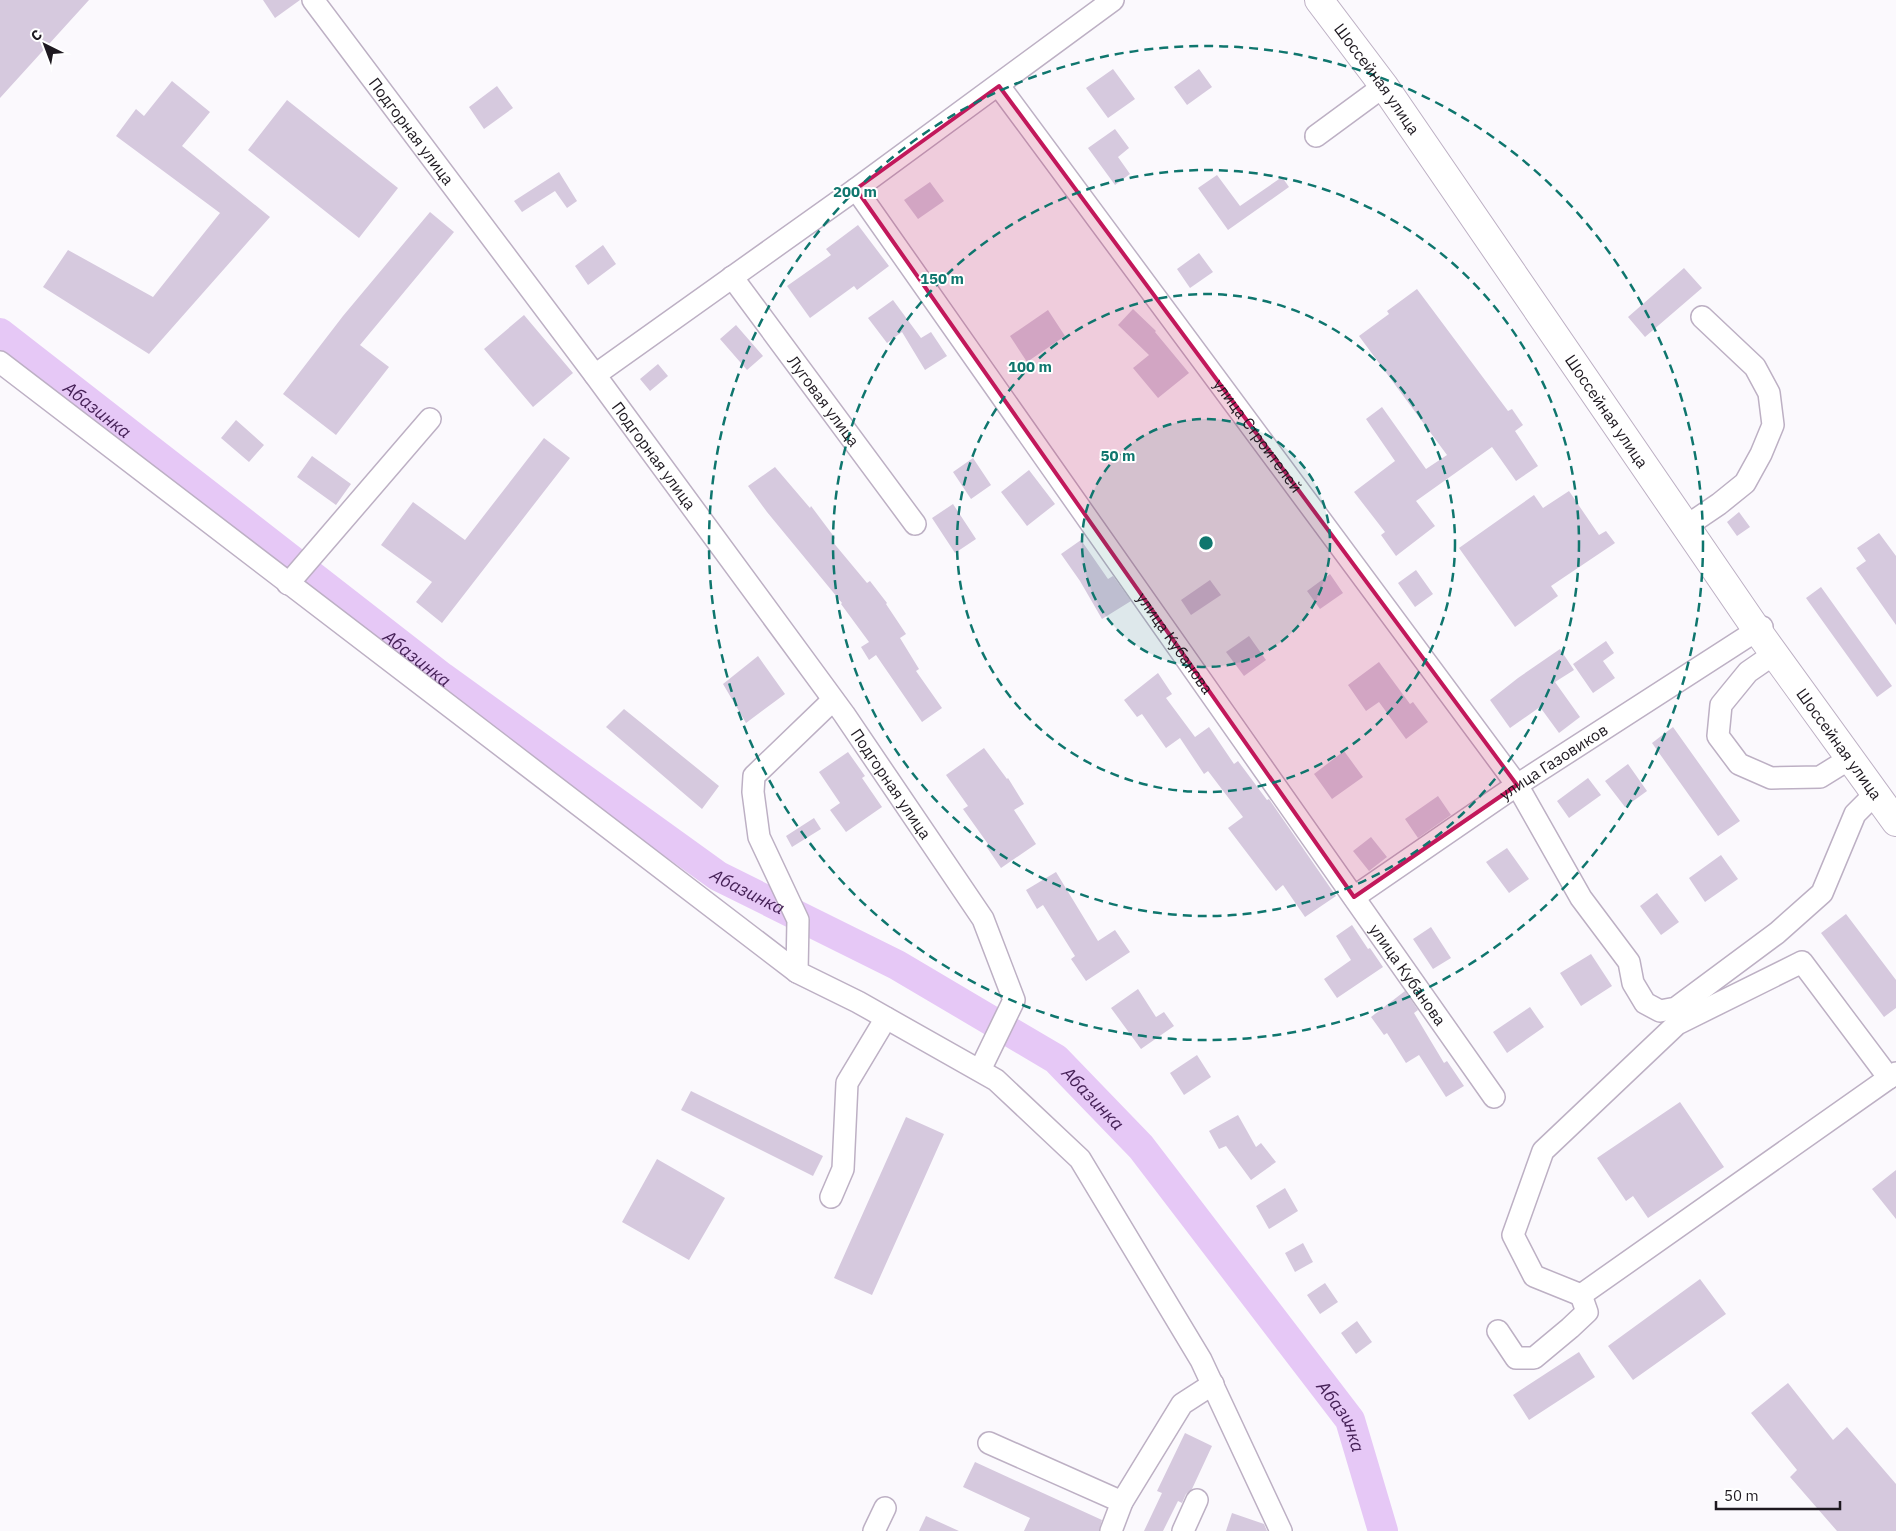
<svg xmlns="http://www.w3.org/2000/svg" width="1896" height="1531" viewBox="0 0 1896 1531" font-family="'IBM Plex Sans',sans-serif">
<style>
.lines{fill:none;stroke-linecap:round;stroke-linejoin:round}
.river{stroke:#e6c8f6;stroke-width:30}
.building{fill:#d6c9de}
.minor-casing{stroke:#bdb0c4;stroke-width:24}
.major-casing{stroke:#bdb0c4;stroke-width:30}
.minor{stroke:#fff;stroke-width:21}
.major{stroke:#fff;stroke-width:28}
.marked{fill:#c2185b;fill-opacity:0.2;stroke:#c2185b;stroke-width:4;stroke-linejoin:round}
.ring{fill:none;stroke:#0f766e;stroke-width:2.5;stroke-dasharray:9 6}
.labels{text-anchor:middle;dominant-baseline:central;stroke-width:4;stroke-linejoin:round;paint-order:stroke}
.street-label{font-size:16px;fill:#1e1920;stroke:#fff}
.water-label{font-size:18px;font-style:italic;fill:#462157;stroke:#fff}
.centre{fill:#0f766e;stroke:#fff;stroke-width:2.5}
.ring-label{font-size:15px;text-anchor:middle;font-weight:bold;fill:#0f766e;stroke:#fff;stroke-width:4;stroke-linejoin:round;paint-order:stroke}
</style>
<rect width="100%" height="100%" fill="#fbf9fd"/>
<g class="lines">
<!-- river -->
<path class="river" id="s1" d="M0 333 442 677 718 876 897 965 1056 1059 1141 1147 1350 1420 1383 1531"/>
</g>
<!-- building -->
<path class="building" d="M0 0H89L0 98Z
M263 0H300L275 18Z
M1113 69 1135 99 1108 118 1086 88Z
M1199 69 1212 87 1187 105 1174 87Z
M172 81 210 112 182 146 270 217 149 354 43 287 68 250 153 297 220 213 116 136 136 109 144 116Z
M497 86 513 108 484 129 469 107Z
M287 100 398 188 359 238 248 150Z
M1115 129 1129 148 1118 157 1130 174 1115 185 1088 148Z
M559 172 577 201 567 208 555 191 522 212 514 201Z
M1217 175 1240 206 1282 177 1289 187 1228 230 1198 188Z
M930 182 944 201 918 219 904 200Z
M430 212 454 232 360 345 389 367 336 435 283 394 343 316Z
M858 225 889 266 857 290 854 286 810 318 787 286 831 255 826 249Z
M603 245 616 264 588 285 575 266Z
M1199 253 1213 272 1190 288 1177 269Z
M1684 268 1702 288 1645 337 1628 317Z
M1417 289 1508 411 1512 409 1523 425 1515 431 1538 466 1516 481 1492 447 1416 501 1435 526 1396 556 1381 535 1385 532 1354 492 1395 461 1366 419 1382 407 1426 469 1447 455 1359 336 1389 314 1387 311Z
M893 300 921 338 931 332 947 356 925 370 902 332 887 343 868 318Z
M1133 309 1156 331 1155 332 1189 373 1158 398 1133 368 1149 355 1118 325Z
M1048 310 1065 336 1027 362 1010 336Z
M524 315 573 373 533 407 484 349Z
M736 325 763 356 747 370 720 339Z
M658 364 668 376 650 391 640 379Z
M236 420 264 445 249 462 221 438Z
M544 438 570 458 442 623 416 602 432 582 381 545 413 502 465 540Z
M312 456 351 484 336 505 297 477Z
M973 458 991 485 971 499 953 472Z
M775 467 810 508 811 506 835 538 832 541 867 583 870 581 887 603 886 604 906 634 900 638 919 669 916 671 942 708 922 722 876 655 869 660 861 647 869 642 841 604 842 603 767 512 748 486Z
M1029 470 1055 504 1027 526 1001 492Z
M1569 491 1599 535 1606 531 1615 543 1551 586 1558 596 1515 627 1459 548 1534 495 1543 508Z
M953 504 976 539 955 553 932 518Z
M1739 512 1750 527 1737 536 1727 522Z
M1879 533 1896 556V625L1856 568 1866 561 1857 548Z
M1081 540 1108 579 1113 576 1131 601 1102 619 1080 581 1061 554Z
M1416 570 1433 594 1415 607 1398 583Z
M1330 574 1343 593 1320 609 1307 591Z
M1210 580 1221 595 1191 615 1181 600Z
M1821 587 1892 686 1877 697 1806 598Z
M1249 636 1266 660 1244 676 1226 652Z
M1606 641 1614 653 1603 661 1615 678 1593 693 1573 664Z
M1560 649 1574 670 1555 682 1580 717 1559 733 1540 707 1510 728 1490 700 1518 678Z
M758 656 785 694 746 723 723 684Z
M1379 662 1410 704 1413 702 1428 722 1406 739 1379 702 1366 711 1348 685Z
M1158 673 1172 694 1166 698 1195 737 1209 727 1234 764 1238 761 1267 800 1269 799 1336 896 1305 917 1283 885 1276 891 1228 828 1243 817 1208 771 1204 774 1180 738 1166 748 1142 714 1137 717 1124 700Z
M624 709 719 786 702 809 606 727Z
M1673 727 1740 821 1718 836 1652 743Z
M984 748 1007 779 1008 778 1024 804 1014 810 1036 844 1001 868 986 846 988 844 963 809 968 806 946 775Z
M1344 751 1363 777 1332 799 1314 774Z
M848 752 865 776 862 778 882 807 846 832 830 810 840 803 819 772Z
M1628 764 1647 791 1625 807 1605 781Z
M1588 778 1601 795 1569 818 1557 801Z
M1438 796 1451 815 1418 838 1405 819Z
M814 818 821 829 792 847 786 836Z
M1371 837 1387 857 1369 871 1353 851Z
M1507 848 1529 879 1509 893 1486 862Z
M1721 855 1738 879 1705 902 1689 878Z
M1056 872 1098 941 1115 930 1130 952 1086 981 1071 959 1075 956 1043 905 1037 909 1026 890Z
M1657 893 1679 922 1661 935 1640 906Z
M1846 914 1896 980V1008L1884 1017 1821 933Z
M1352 925 1368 949 1370 948 1383 967 1337 998 1324 979 1351 960 1336 936Z
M1431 927 1451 958 1433 969 1413 939Z
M1591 954 1612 986 1581 1006 1560 973Z
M1138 989 1156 1017 1164 1012 1174 1026 1141 1049 1111 1008Z
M1405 991 1418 1010 1414 1013 1444 1063 1447 1061 1464 1086 1446 1097 1419 1055 1406 1063 1387 1033 1384 1035 1371 1017Z
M1530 1007 1544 1027 1507 1053 1493 1032Z
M1197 1055 1211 1077 1184 1095 1170 1073Z
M691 1091 823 1156 813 1176 681 1110Z
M1680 1102 1724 1167 1648 1218 1633 1196 1626 1201 1597 1158Z
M1238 1115 1256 1147 1261 1143 1276 1162 1251 1180 1226 1146 1219 1149 1209 1131Z
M906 1117 944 1134 872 1295 834 1278Z
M657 1159 725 1198 689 1260 622 1222Z
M1896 1170V1219L1872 1189Z
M1285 1188 1298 1211 1269 1229 1256 1206Z
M1303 1243 1313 1262 1295 1272 1285 1253Z
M1700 1279 1726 1314 1633 1380 1608 1346Z
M1325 1283 1338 1302 1320 1314 1307 1295Z
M1357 1321 1372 1342 1356 1354 1341 1333Z
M1579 1352 1595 1377 1529 1420 1513 1395Z
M1788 1383 1833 1440 1847 1427 1896 1484V1531H1837L1790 1477 1797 1470 1751 1413Z
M1185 1433 1212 1446 1192 1489 1186 1494 1182 1503 1178 1501 1163 1531H1144L1162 1493 1157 1491Z
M975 1462 1102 1520 1099 1531H1024L1030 1518 963 1487Z
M1232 1513 1264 1524 1267 1531H1226Z
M926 1516 959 1531H919Z"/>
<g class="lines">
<!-- minor casing -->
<g class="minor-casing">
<g id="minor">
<path id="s2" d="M313 0 595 375 844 714 983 919 1014 1000 980 1070"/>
<path id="s3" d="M999 86 1517 785 1581 898 1629 962 1633 983 1645 1003 1660 1011 1676 1008 1777 933 1822 893 1855 814 1875 794"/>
<path d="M1316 136 1384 86"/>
<path id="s4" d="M856 189 1494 1097"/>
<path id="s5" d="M732 277 915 524"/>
<path d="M0 362 797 972"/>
<path d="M595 375 856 189 1113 0"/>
<path d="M1691 523 1719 504 1745 483 1761 454 1773 425 1769 393 1755 367 1702 317"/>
<path d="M288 584 430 419"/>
<path d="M1774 654 1748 672 1721 705 1718 736 1739 764 1771 778 1820 777 1849 759"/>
<path d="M833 700 754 776 753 792 759 837 798 920 797 972 858 1002 996 1080 1080 1159 1201 1360 1281 1531"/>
<path id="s6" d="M1354 897 1517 785 1762 627"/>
<path d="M831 1197 843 1169 847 1083 886 1018"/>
<path d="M1581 1295 1534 1276 1513 1235 1543 1151 1677 1024 1802 962 1889 1078"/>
<path d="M1581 1295 1896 1073"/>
<path d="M1498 1331 1516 1358H1534L1570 1328 1587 1312 1581 1295"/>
<path d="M989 1443 1122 1502"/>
<path d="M874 1531 885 1508"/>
<path d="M1111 1531 1122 1502 1182 1404 1213 1384"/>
<path d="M1183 1531 1197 1500"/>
</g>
</g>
<!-- major casing -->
<g class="major-casing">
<g id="major">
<path id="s7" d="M1319 0 1384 86 1757 630 1896 822"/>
</g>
</g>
<!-- minor -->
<use href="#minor" class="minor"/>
<!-- major -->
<use href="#major" class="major"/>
</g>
<!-- marked area -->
<path class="marked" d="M999 86 1517 785 1354 897 856 189Z"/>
<!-- distance rings -->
<circle cx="1206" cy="543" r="124" fill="#0f766e" fill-opacity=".12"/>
<g class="ring">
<circle cx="1206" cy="543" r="124"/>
<circle cx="1206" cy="543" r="249"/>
<circle cx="1206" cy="543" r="373"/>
<circle cx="1206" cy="543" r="497"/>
</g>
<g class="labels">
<!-- street labels -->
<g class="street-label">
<text stroke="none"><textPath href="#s7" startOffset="98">Шоссейная улица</textPath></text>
<text stroke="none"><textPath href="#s2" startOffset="164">Подгорная улица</textPath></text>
<text stroke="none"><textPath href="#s5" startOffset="154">Луговая улица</textPath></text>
<text stroke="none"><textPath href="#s7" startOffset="502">Шоссейная улица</textPath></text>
<text stroke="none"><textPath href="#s3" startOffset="435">улица Строителей</textPath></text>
<text stroke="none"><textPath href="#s2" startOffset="569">Подгорная улица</textPath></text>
<text stroke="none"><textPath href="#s4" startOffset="555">улица Кубанова</textPath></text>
<text stroke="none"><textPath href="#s7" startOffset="908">Шоссейная улица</textPath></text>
<text stroke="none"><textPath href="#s6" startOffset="241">улица Газовиков</textPath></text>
<text stroke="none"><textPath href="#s2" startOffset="974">Подгорная улица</textPath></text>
<text stroke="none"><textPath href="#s4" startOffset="960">улица Кубанова</textPath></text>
</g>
<!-- water labels -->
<g class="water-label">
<text stroke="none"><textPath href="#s1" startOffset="124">Абазинка</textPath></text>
<text stroke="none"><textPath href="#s1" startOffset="529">Абазинка</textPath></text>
<text stroke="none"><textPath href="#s1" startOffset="934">Абазинка</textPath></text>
<text stroke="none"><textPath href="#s1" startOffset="1339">Абазинка</textPath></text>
<text stroke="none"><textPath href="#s1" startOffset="1744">Абазинка</textPath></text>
</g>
</g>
<circle cx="1206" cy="543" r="8" class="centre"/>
<g class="ring-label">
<text x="855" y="197">200 m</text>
<text x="942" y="284">150 m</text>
<text x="1030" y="372">100 m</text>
<text x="1118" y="461">50 m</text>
</g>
<!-- north arrow -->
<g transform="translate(45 45) rotate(318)" stroke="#ffffff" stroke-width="4" paint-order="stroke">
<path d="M0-4L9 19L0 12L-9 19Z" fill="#1e1920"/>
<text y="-8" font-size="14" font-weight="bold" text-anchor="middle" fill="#1e1920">С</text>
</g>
<!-- scale -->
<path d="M1716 1501v8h124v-8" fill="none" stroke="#1e1920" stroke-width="2.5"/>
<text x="1724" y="1501" font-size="15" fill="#1e1920" stroke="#ffffff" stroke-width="4" paint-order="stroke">50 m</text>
</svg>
